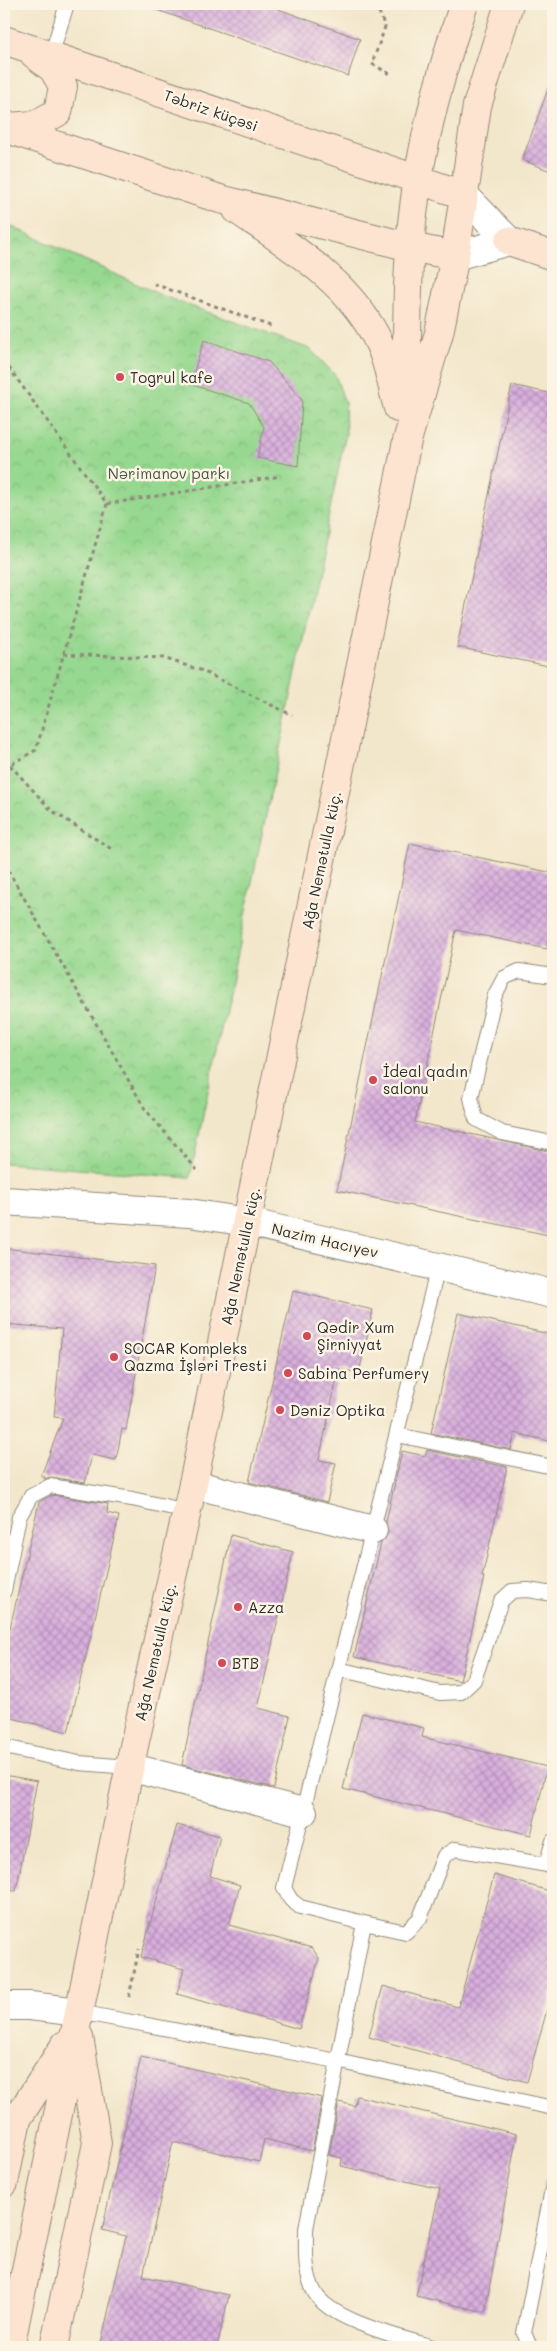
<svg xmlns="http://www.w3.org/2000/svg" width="557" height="2351" viewBox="0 0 557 2351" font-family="Mali,sans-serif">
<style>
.park{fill:url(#park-crowns);stroke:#60825d}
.building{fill:url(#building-cross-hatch)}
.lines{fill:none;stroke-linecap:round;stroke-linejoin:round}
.lane-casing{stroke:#8f897b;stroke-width:16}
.street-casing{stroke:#8f897b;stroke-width:30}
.secondary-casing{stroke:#8f897b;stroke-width:30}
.path{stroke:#8f897b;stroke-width:3;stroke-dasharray:4 4;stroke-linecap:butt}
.lane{stroke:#fff;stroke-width:14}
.street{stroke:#fff;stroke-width:28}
.secondary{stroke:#fde4d1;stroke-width:28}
.poi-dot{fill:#d1495b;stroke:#fcf5e5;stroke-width:2}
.labels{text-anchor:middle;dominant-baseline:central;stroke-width:5;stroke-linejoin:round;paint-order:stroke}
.street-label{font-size:15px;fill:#2b2b2b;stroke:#fcf5e5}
.poi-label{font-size:15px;fill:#2b2b2b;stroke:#fcf5e5;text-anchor:start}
.park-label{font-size:15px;fill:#465644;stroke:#fcf5e5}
</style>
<defs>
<pattern id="park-crowns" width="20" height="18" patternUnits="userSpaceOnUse" patternTransform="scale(1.25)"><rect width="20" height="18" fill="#96d88f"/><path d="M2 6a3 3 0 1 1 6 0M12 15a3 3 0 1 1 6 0" fill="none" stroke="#81ba7c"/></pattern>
<pattern id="building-cross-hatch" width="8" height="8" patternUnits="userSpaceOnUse" patternTransform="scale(1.25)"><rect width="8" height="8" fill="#d9afde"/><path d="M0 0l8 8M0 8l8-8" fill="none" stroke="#b08fb4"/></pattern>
</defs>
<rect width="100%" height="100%" fill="#fcf5e5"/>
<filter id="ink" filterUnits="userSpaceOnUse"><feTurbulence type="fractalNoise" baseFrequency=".02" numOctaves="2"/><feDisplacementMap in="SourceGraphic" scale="10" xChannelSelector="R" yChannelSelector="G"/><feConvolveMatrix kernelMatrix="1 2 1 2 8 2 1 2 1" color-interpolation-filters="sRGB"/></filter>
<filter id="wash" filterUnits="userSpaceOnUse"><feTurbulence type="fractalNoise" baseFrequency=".0096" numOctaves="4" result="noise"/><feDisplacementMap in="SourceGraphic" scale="20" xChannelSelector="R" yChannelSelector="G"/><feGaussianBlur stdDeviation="1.12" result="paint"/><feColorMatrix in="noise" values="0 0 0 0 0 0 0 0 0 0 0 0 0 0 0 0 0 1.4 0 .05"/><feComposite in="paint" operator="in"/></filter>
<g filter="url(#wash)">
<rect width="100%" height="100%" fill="#f3e7cb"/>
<!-- park -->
<path class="park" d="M4 223 163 296 310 349 335 375 345 403 346 433 190 1178 4 1163Z"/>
<g id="blocks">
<!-- building -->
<path class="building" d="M151 4H265L360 39 348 76 151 8Z
M550 84H553V172L522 160Z
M204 340 269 362 302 400 298 466 257 458 264 427 249 403 190 384Z
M512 385 553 394V667L457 647Z
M410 843 553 873V919L547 949 456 930 415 1122 553 1152V1236L337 1190Z
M4 1248 155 1266 126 1430 122 1429 116 1460 92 1455 85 1483 51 1477 44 1479 45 1477 41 1476 63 1418 54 1417 62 1329 4 1324Z
M293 1291 373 1310 359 1373 339 1369 319 1460 336 1463 327 1502 249 1482Z
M458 1313 553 1335V1442L515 1433 511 1450 431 1433Z
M427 1450 507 1467 482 1577H484L460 1681 354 1657 381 1543 388 1533 386 1522 402 1451 425 1456Z
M52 1495 108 1504 107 1513 119 1516 68 1732 4 1716V1654L39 1502Z
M231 1535 293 1552 258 1708 290 1716 274 1788 182 1765Z
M362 1713 424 1728 422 1737 547 1767 531 1835 343 1789Z
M4 1775 37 1781 16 1891 4 1890Z
M177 1825 220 1836 210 1876 240 1885 229 1925 312 1948 319 1958 299 2029 177 1994 184 1969 141 1957Z
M494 1875 553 1892V1988L527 2082 369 2037 383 1986 458 2007Z
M141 2057 322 2098 312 2151 264 2139 259 2162 173 2142 143 2276 229 2295 217 2347H100L126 2236 102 2230Z
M357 2096 517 2134 485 2312 416 2296 440 2189 341 2166 342 2158 329 2155 339 2102 355 2106Z"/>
</g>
</g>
<g filter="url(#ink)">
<use href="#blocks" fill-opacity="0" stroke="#8f897b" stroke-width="1"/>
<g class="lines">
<!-- lane casing -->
<g class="lane-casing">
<path id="lane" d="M51 56 67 4
M553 976 519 971 504 978 495 995 471 1098 476 1119 502 1133 553 1143
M397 1435 553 1467
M4 1591 19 1517 31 1496 50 1486 132 1499 187 1511
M338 1669 440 1693 461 1692 474 1680 501 1601 512 1591 528 1590 553 1594
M4 1747 79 1763 129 1767
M546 1865 553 1841
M364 1923 406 1932 420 1918 444 1856 455 1849 553 1866
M79 2012 337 2061 553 2108
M432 2347C402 2337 331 2321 315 2293 304 2273 306 2251 306 2229L364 1923 300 1907 291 1900 284 1888 438 1267
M530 2347 524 2333 553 2184"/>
</g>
<!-- street casing -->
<g class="street-casing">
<path id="street" d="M455 256 509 241 464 195
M4 1201 189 1213 247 1222 553 1294
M193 1484 373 1530
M129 1767 303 1812
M4 2006H30L79 2012"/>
</g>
<!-- secondary casing -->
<g class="secondary-casing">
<path id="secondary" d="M4 40 464 195
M8 127 35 125 58 112 63 86 53 69 34 54
M4 128 220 199 410 247 455 256
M237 210C291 247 352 283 380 345 389 364 392 388 398 408
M509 241 553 256
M407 412C407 357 406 302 410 248 415 165 437 82 464 4
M4 2183 17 2119 65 2045
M10 2347 134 1746 193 1484 407 441 439 333 455 256 477 106 509 4
M54 2347 97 2143 79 2037"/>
</g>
<!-- path -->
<path class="path" d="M376 4 385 27 372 64 392 75
M154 284 273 327
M4 361 107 504 36 750 4 768
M107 504 281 476
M64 654 163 658 200 670 292 715
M10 765 51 810 113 850
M4 863 145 1109 197 1170
M129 1997 139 1949"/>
<!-- lane -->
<use href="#lane" class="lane"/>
<!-- street -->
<use href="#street" class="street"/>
<!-- secondary -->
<use href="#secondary" class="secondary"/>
</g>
</g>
<!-- markers -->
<g class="poi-dot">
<circle cx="120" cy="377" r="5"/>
<circle cx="373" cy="1080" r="5"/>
<circle cx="307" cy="1336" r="5"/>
<circle cx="114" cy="1357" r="5"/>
<circle cx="288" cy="1373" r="5"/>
<circle cx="280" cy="1410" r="5"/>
<circle cx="238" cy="1607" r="5"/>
<circle cx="222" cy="1663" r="5"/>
</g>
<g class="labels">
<!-- street labels -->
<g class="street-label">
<text transform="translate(211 110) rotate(19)">Təbriz küçəsi</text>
<text transform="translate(321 860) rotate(-78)">Ağa Nemətulla küç.</text>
<text transform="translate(325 1240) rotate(13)">Nazim Hacıyev</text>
<text transform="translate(240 1256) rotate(-78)">Ağa Nemətulla küç.</text>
<text transform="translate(155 1652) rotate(-77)">Ağa Nemətulla küç.</text>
</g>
<!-- poi labels -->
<g class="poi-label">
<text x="130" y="377">Togrul kafe</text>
<text x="383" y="1071">İdeal qadın<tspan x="383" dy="17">salonu</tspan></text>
<text x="317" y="1327">Qədir Xum<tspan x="317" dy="17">Şirniyyat</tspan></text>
<text x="124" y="1348">SOCAR Kompleks<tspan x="124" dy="17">Qazma İşləri Tresti</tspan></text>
<text x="298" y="1373">Sabina Perfumery</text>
<text x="290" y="1410">Dəniz Optika</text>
<text x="248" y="1607">Azza</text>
<text x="232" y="1663">BTB</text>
</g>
<!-- park labels -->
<g class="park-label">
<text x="169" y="473">Nərimanov parkı</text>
</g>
</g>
<!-- margin -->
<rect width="557" height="2351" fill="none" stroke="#fcf5e5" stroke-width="20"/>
</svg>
